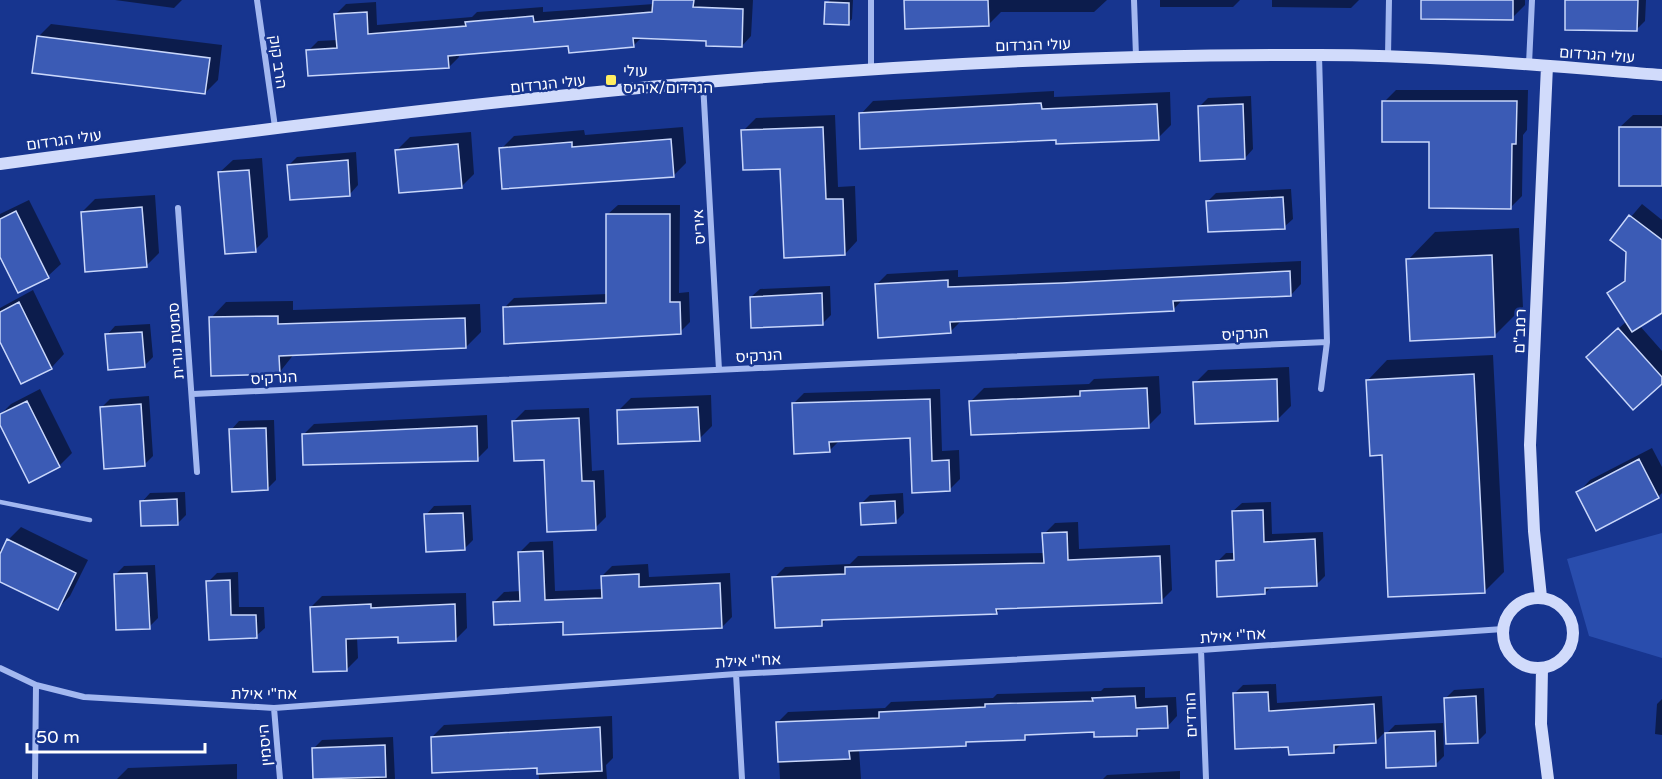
<svg xmlns="http://www.w3.org/2000/svg" width="1662" height="779" viewBox="0 0 1662 779" font-family="'Varela Round',Heebo,sans-serif">
<style>
.green{fill:#294dad}
.shadow{fill:#0007}
.building{fill:#3b5bb5;stroke:#c9d7fb;stroke-width:1.5}
.lines{fill:none;stroke-linecap:round;stroke-linejoin:round}
.lane{stroke:#a3b8f0;stroke-width:4.5}
.street{stroke:#a3b8f0;stroke-width:6}
.secondary{stroke:#d1dbfb;stroke-width:12}
.poi-dot{fill:#ffee61;stroke:#17358f;stroke-width:2}
.labels{text-anchor:middle;dominant-baseline:central;stroke-width:5;stroke-linejoin:round;paint-order:stroke}
.street-label{font-size:15px;fill:#fff;stroke:#17358f}
.poi-label{font-size:15px;fill:#fff;stroke:#17358f;text-anchor:start}
</style>
<rect width="100%" height="100%" fill="#17358f"/>
<!-- green -->
<path class="green" d="M1662 533V658L1589 636 1567 559Z"/>
<!-- shadow -->
<path class="shadow" d="M115 0H182L174 8Z
M654 0H753L751 36 742 46 708 39 642 37 633 46 569 44 458 53 459 57 449 67 308 51 318 41 338 40 336 14 346 4 376 2 377 25 472 17 477 12 543 7V12L654 4Z
M830 0H853L852 19 848 23 827 3Z
M905 0H1107L1094 12H1001L989 24Z
M1160 0H1240L1233 7H1160Z
M1272 0H1359L1351 8 1272 7Z
M1423 0H1525V5L1512 18Z
M1566 0H1646L1645 21 1637 29Z
M51 24 222 45 218 80 205 93 38 37Z
M1396 90H1528L1527 130 1523 135 1522 196 1510 208 1384 102Z
M1054 91V97L1170 92 1171 125 1158 138H1057L861 114 873 101Z
M1251 96 1253 149 1245 158 1200 106 1208 98Z
M835 115 838 187 855 186 857 241 845 254 781 167 743 131 756 118Z
M1633 115H1662V185L1620 127Z
M683 127 686 163 673 176 501 149 514 136 584 130 585 135Z
M471 132 474 174 461 187 397 150 410 137Z
M356 152 358 185 350 194 289 165 297 157Z
M262 158 268 237 255 250 220 172 233 160Z
M1291 189 1293 219 1284 227 1208 201 1216 193Z
M155 195 159 253 146 266 82 212 95 199Z
M29 200 61 264 48 276 0 254V214Z
M1642 204 1662 220V311L1640 326 1662 351V382L1601 344 1627 321 1609 294 1627 278V251L1612 239Z
M618 205H680L679 293 689 292 690 322 680 332 504 308 514 298 607 294 608 214Z
M1519 228 1523 307 1495 335 1408 260 1435 232Z
M1301 261V284L1291 295 1183 299 1173 310 961 321 950 332 876 285 887 274 958 270V277Z
M830 286 831 315 823 323 751 297 760 289Z
M33 290 64 354 52 367 22 382 0 338V308Z
M293 301V310L480 304 481 332 466 347 294 354 279 373 211 318 226 302Z
M150 324 153 357 144 366 107 335 115 326Z
M1493 355 1504 572 1484 592 1383 454 1368 380 1387 360Z
M1289 367 1291 406 1278 419 1195 383 1208 370Z
M1159 376 1161 413 1148 426 971 401 984 388 1089 384 1094 379Z
M40 389 72 453 59 466 0 421V415L11 404Z
M940 389 942 451 959 450 960 479 949 490 911 437 840 440 829 451 793 404 804 393Z
M711 395 712 426 699 439 618 411 631 398Z
M149 396 153 456 145 464 101 408 110 399Z
M589 408 592 471 604 470 606 517 595 528 545 459 514 421 525 410Z
M487 415 488 448 477 459 303 435 314 424Z
M274 420 276 480 267 489 231 430 239 421Z
M1652 448 1662 467V493L1658 497 1578 493 1590 480Z
M185 492 186 515 177 524 142 502 150 493Z
M903 493 904 513 895 522 862 503 870 495Z
M1271 502 1272 534 1323 532 1325 576 1316 585 1271 587 1265 593 1217 562 1226 553H1235L1233 511 1242 503Z
M471 505 473 540 464 549 426 515 434 506Z
M1078 522 1079 549 1170 545 1172 590 1161 601 1001 608 996 613 828 618 821 625 774 578 785 567 850 564 858 556 1045 553 1044 534 1055 523Z
M21 527 88 560 70 596 57 609 0 581V549L3 551 8 540Z
M553 541 555 591 603 589 602 576 612 566 648 564 649 577 730 573 732 617 722 627 564 621 494 602 504 592 521 591 520 552 530 542Z
M155 565 158 618 149 627 115 575 124 566Z
M238 572 239 607H264L265 628 256 636 211 638 208 582 217 573Z
M466 593 467 628 456 639 399 635 357 637 358 658 347 669 311 607 322 596Z
M1276 684 1277 703 1382 696 1384 733 1375 742 1342 743 1333 752 1234 694 1243 685Z
M1145 687V698L1176 697 1177 716 1167 727 1143 728 1136 734 1095 731 1029 734 1024 738 969 741 965 745 859 749 861 779H780L777 723 788 712 885 708 891 702 993 698 997 694 1101 691 1104 688Z
M1484 688 1486 733 1477 742 1446 698 1454 690Z
M1662 699V735L1655 734 1657 704Z
M612 716 613 758 606 765 607 779H539L538 767 432 737 444 725Z
M1443 723 1444 756 1436 764 1386 734 1395 725Z
M393 737 395 779H315L313 749 322 740Z
M237 764V779H117L128 768Z
M1180 771V779H1103L1107 775Z"/>
<!-- building -->
<path class="building" d="M653 0H694L693 7 743 9 742 47 706 46V41L633 38 634 47 569 53 568 46 448 56 449 68 308 76 306 50 337 48 334 14 367 12 368 34 466 26 465 22 533 16 534 22 652 12Z
M904 0H988L989 26 905 29Z
M1421 0H1513V20L1421 19Z
M1565 0H1638L1637 31 1565 30Z
M825 2 849 3V25L824 24Z
M37 36 210 58 205 94 32 73Z
M1382 101H1517L1516 144H1512L1511 209 1429 208V142H1382Z
M1041 103 1042 109 1157 104 1159 140 1056 144V140L860 149 859 113Z
M1243 104 1245 159 1200 161 1198 106Z
M823 127 826 199H843L845 255 784 258 780 169 743 170 741 130Z
M1619 127H1662V186H1619Z
M671 139 674 177 502 189 499 148 572 142V147Z
M458 144 462 188 399 193 395 150Z
M348 160 350 196 290 200 287 165Z
M249 170 256 252 225 254 218 172Z
M1283 197 1285 229 1208 232 1206 201Z
M142 207 147 267 85 272 81 212Z
M16 211 49 278 18 293 0 257V219Z
M606 214H670V302H680L681 334 504 344 503 307 606 303Z
M1629 215 1662 240V313L1632 332 1607 293 1625 281 1626 252 1610 240Z
M1492 255 1495 337 1410 341 1406 259Z
M1290 271 1291 296 1173 301 1174 311 950 322 951 333 878 338 875 284 948 280V287L1062 283Z
M822 293 823 325 751 328 750 297Z
M19 302 52 369 21 384 0 342V312Z
M278 316V324L465 318 466 348 279 356 280 374 211 376 209 317Z
M1618 328 1662 377V384L1633 410 1586 357Z
M142 332 145 367 108 370 105 334Z
M1474 374 1485 593 1388 597 1382 455 1370 456 1366 380Z
M1277 379 1278 421 1195 424 1193 382Z
M1147 388 1149 428 971 435 969 401 1080 396V391Z
M930 399 932 461 949 460 950 491 912 493 910 438 829 442 830 452 794 454 792 403Z
M27 401 60 467 29 483 0 425V414Z
M141 404 145 466 104 469 100 407Z
M698 407 700 441 618 444 617 410Z
M579 418 582 481H594L596 530 547 532 544 460 514 461 512 421Z
M477 426 478 461 303 465 302 434Z
M266 428 268 490 232 492 229 429Z
M1639 459 1659 498 1596 531 1576 492Z
M177 499 178 525 141 526 140 501Z
M895 501 896 523 861 525 860 503Z
M1263 510 1264 542 1315 539 1317 586 1265 588V594L1217 597 1216 561 1234 560 1232 511Z
M463 513 465 550 426 552 424 514Z
M1067 532 1068 560 1160 556 1162 603 996 609 997 614 822 620V626L775 628 772 577 845 574V567L1044 563 1042 533Z
M7 539 76 573 58 610 0 582V554Z
M543 551 545 600 602 598 601 576 639 574V587L720 583 722 628 563 635V622L494 625 493 602 520 601 518 552Z
M147 573 150 629 116 630 114 574Z
M230 580 231 615H256L257 638 209 640 206 581Z
M371 604V608L455 604 456 641 398 643V637L346 639 347 671 313 672 310 607Z
M1268 692 1269 711 1374 704 1376 743 1334 745V753L1289 755 1288 747 1235 749 1233 693Z
M1135 696 1136 708 1167 706 1168 728 1137 729V736L1094 737V732L1025 735V740L966 742V746L849 751 850 759 778 762 776 722 879 718V712L985 707V704L1093 701 1092 698Z
M1476 696 1478 743 1446 744 1444 698Z
M600 727 602 771 537 774V768L432 773 431 737Z
M1435 731 1436 766 1386 768 1385 733Z
M385 745 386 777 313 779 312 748Z"/>
<g class="lines">
<!-- lane -->
<path class="lane" d="M0 502 90 520"/>
<!-- street -->
<path class="street" d="M257 0 275 127
M871 0V67
M1134 0 1136 56
M1319 55 1327 342 1321 389
M1388 56 1389 0
M1529 64 1532 0
M703 83 719 370
M178 208 197 472
M193 394 1327 342
M1201 650 1206 779
M0 668 36 685 84 697 274 708 736 674 1201 650 1503 629
M736 674 742 779
M274 708 280 779
M35 779 36 685"/>
<!-- secondary -->
<path class="secondary" d="M0 164C437 105 877 52 1319 55 1433 55 1548 66 1662 75
M1541 597 1534 531 1530 445 1547 66
M1503 633a35 35 0 1 1 70 0a35 35 0 1 1-70 0Z
M1542 668 1541 724 1548 779"/>
</g>
<!-- markers -->
<rect class="poi-dot" x="605" y="74" width="12" height="12" rx="3"/>
<g class="labels">
<!-- street labels -->
<g class="street-label">
<text transform="translate(1033 45) rotate(-2)">עולי הגרדום</text>
<text transform="translate(1597 55) rotate(4)">עולי הגרדום</text>
<text transform="translate(278 62) rotate(82)">הרב קוק</text>
<text transform="translate(548 84) rotate(-6)">עולי הגרדום</text>
<text transform="translate(64 140) rotate(-8)">עולי הגרדום</text>
<text transform="translate(699 227) rotate(-93)">איריס</text>
<text transform="translate(1520 331) rotate(-88)">רמב"ם</text>
<text transform="translate(1245 334) rotate(-3)">הנרקיס</text>
<text transform="translate(176 341) rotate(-94)">סמטת נורית</text>
<text transform="translate(759 356) rotate(-3)">הנרקיס</text>
<text transform="translate(274 378) rotate(-3)">הנרקיס</text>
<text transform="translate(1233 636) rotate(-4)">אח"י אילת</text>
<text transform="translate(748 661) rotate(-3)">אח"י אילת</text>
<text x="264" y="694">אח"י אילת</text>
<text transform="translate(1191 715) rotate(-92)">הורדים</text>
<text transform="translate(265 745) rotate(-95)">היסמין</text>
</g>
<!-- poi labels -->
<g class="poi-label">
<text x="623" y="71">עולי<tspan x="623" dy="17">הגרדום/איריס</tspan></text>
</g>
</g>
<!-- scale -->
<path d="M27 743v9h178v-9" fill="none" stroke="#ffffff" stroke-width="3"/>
<text x="36" y="743" font-size="18" fill="#ffffff" stroke="#17358f" stroke-width="4.5" paint-order="stroke">50 m</text>
</svg>
